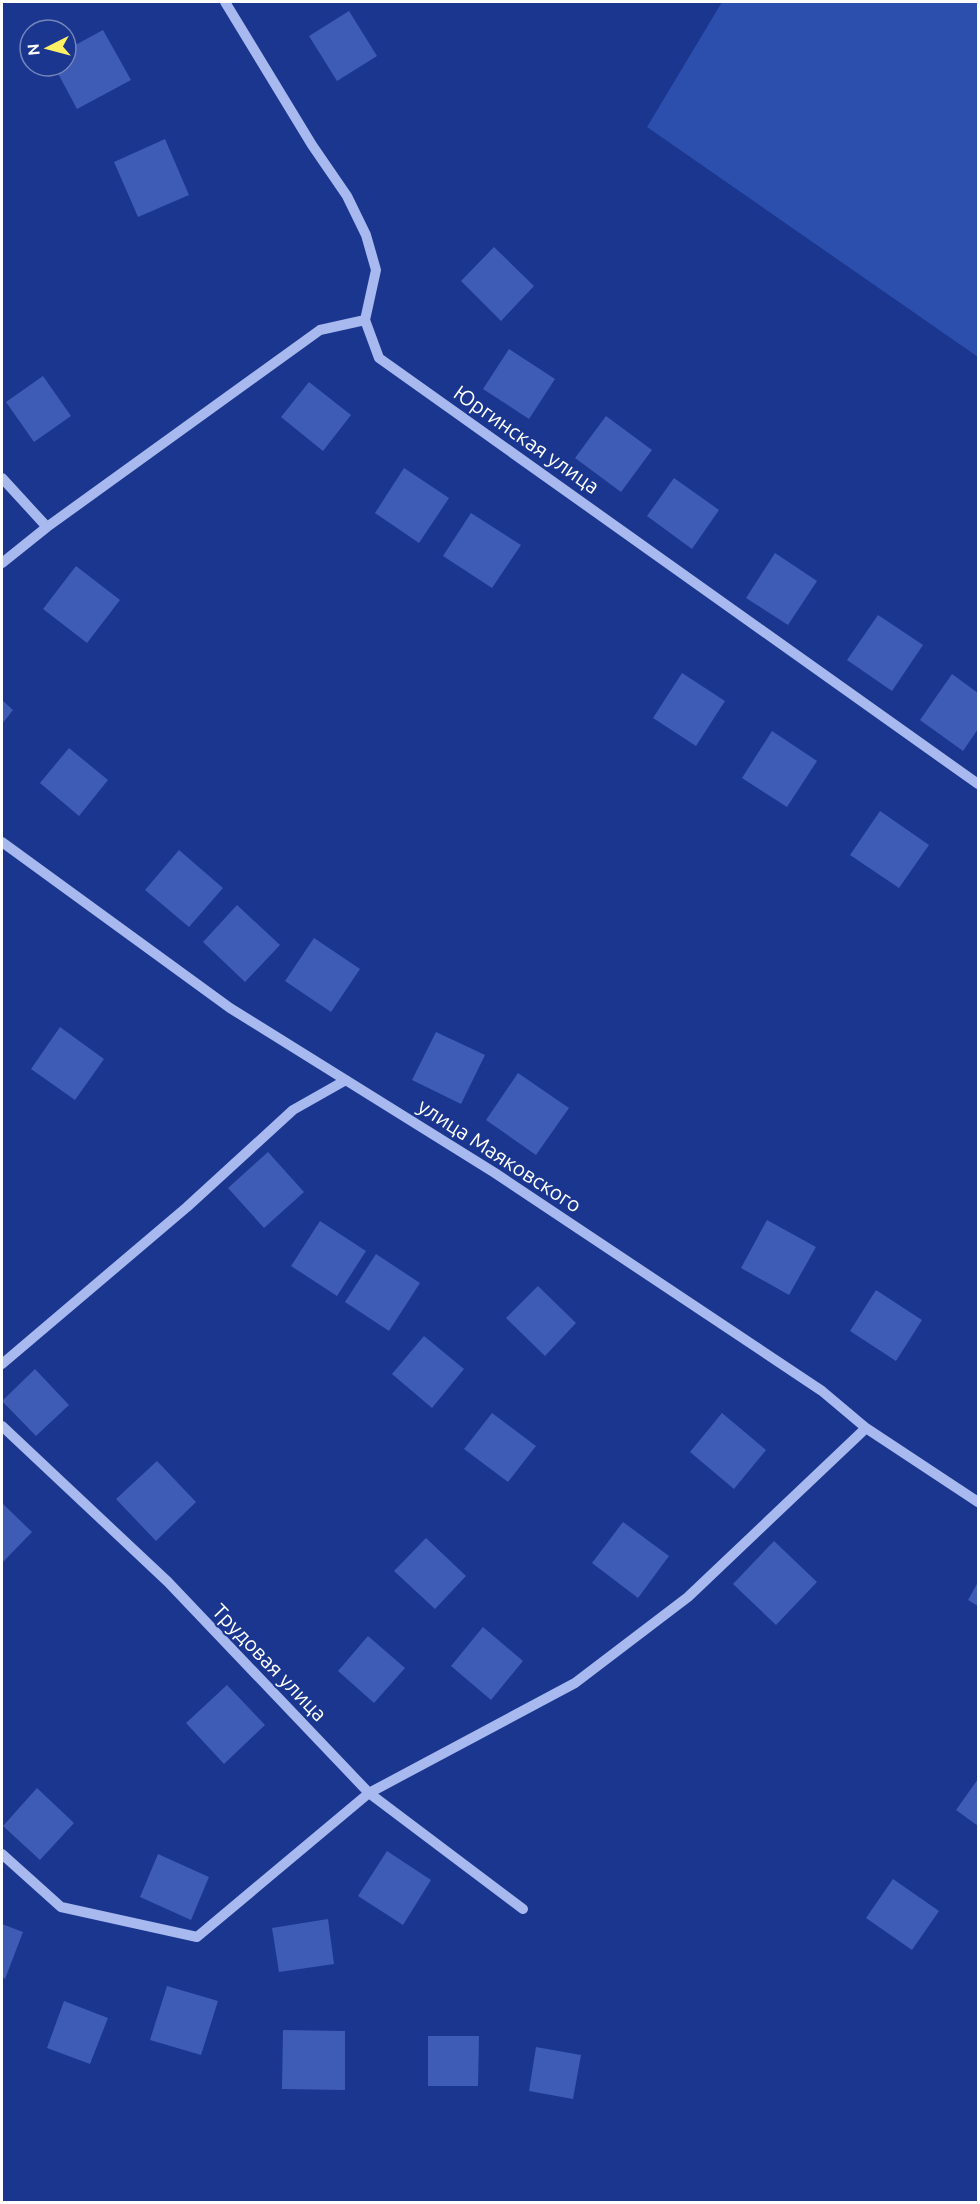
<svg xmlns="http://www.w3.org/2000/svg" width="980" height="2204" viewBox="0 0 980 2204" font-family="Ubuntu,sans-serif">
<style>
.green{fill:#2c4ead}
.building{fill:#3e5cb5}
.lines{fill:none;stroke-linecap:round;stroke-linejoin:round}
.minor{stroke:#a7b9ee;stroke-width:10}
.labels{text-anchor:middle;dominant-baseline:central;stroke-width:4.5;stroke-linejoin:round;paint-order:stroke}
.street-label{font-size:21px;fill:#fff;stroke:#1a368f}
</style>
<rect width="100%" height="100%" fill="#1a368f"/>
<!-- green -->
<path class="green" d="M722 2H978V357L647 127Z"/>
<!-- building -->
<path class="building" d="M349 11 377 56 337 81 309 36Z
M103 30 131 80 77 109 54 66H66V50Z
M165 139 189 195 138 217 114 162Z
M494 247 534 286 501 321 461 281Z
M509 349 555 379 529 419 483 389Z
M43 376 71 416 34 442 6 402Z
M309 382 351 415 323 451 281 417Z
M606 416 652 450 621 492 575 458Z
M404 468 449 498 419 543 375 513Z
M674 478 719 510 692 549 647 516Z
M471 513 521 545 492 588 443 556Z
M775 553 817 581 788 625 746 598Z
M76 566 120 600 87 643 43 609Z
M878 615 923 645 892 691 847 660Z
M682 673 725 701 696 746 653 718Z
M952 674 978 693V729L963 751 920 720Z
M2 700 13 710 2 724Z
M772 731 817 761 787 807 742 778Z
M69 748 108 780 79 816 40 783Z
M880 811 929 845 899 888 850 855Z
M179 850 223 888 189 927 145 890Z
M237 905 280 945 245 982 203 942Z
M314 938 360 969 331 1012 285 981Z
M60 1027 104 1059 75 1100 31 1069Z
M436 1032 485 1055 461 1104 412 1080Z
M518 1073 569 1108 536 1155 486 1120Z
M268 1152 304 1192 264 1228 228 1188Z
M767 1220 816 1247 789 1295 741 1268Z
M320 1221 366 1251 337 1296 291 1266Z
M376 1254 420 1283 389 1331 345 1302Z
M538 1286 576 1323 545 1356 506 1318Z
M876 1290 922 1320 896 1361 850 1331Z
M424 1336 464 1369 432 1408 392 1374Z
M35 1369 69 1405 36 1436 2 1401Z
M492 1413 536 1446 508 1482 464 1449Z
M722 1413 766 1450 734 1489 690 1452Z
M157 1461 196 1502 156 1541 116 1499Z
M2 1503 32 1532 2 1563Z
M623 1522 669 1556 638 1598 592 1563Z
M426 1538 466 1576 435 1609 394 1571Z
M774 1541 817 1582 776 1625 733 1584Z
M978 1582V1606L968 1600Z
M483 1627 523 1661 491 1700 451 1666Z
M368 1636 405 1668 374 1703 338 1671Z
M227 1685 265 1725 224 1764 186 1723Z
M978 1779V1826L956 1810Z
M37 1788 74 1823 40 1860 3 1826Z
M387 1851 431 1880 403 1925 358 1896Z
M158 1854 209 1877 191 1920 140 1897Z
M893 1879 939 1911 912 1950 866 1918Z
M328 1919 334 1964 279 1972 272 1928Z
M2 1924 23 1932 5 1979 2 1977Z
M167 1986 218 2001 201 2055 150 2040Z
M64 2001 108 2018 90 2064 47 2048Z
M283 2030 345 2031V2090L282 2089Z
M428 2036H479L478 2086H428Z
M536 2047 581 2055 573 2099 529 2091Z"/>
<g class="lines">
<!-- minor -->
<path class="minor" d="M225 2 312 145 347 196 366 235 376 270 365 320 379 358 978 784
M2 478 47 527 2 563
M47 527 320 330 365 320
M2 842 230 1008 495 1173 822 1391 866 1428 978 1502
M2 1364 187 1207 293 1110 346 1080
M2 1426 168 1582 369 1793 523 1909
M2 1854 61 1907 197 1937 369 1793 575 1683 688 1597 866 1428"/>
</g>
<g class="labels">
<!-- street labels -->
<g class="street-label">
<text transform="translate(527 439) rotate(35)">Юргинская улица</text>
<text transform="translate(500 1155) rotate(33)">улица Маяковского</text>
<text transform="translate(270 1662) rotate(46)">Трудовая улица</text>
</g>
</g>
<!-- border -->
<rect width="980" height="2204" fill="none" stroke="#ffffff" stroke-width="6"/>
<!-- north arrow -->
<g transform="translate(48 48) rotate(264)"><circle r="28" fill="#1a368f" stroke="#7686bc" stroke-width="1.5"/>
<path d="M0-4.5L10 22L0 15L-10 22Z" fill="#fff064"/>
<text y="-9" font-size="16" font-weight="bold" text-anchor="middle" fill="#ffffff">N</text>
</g>
</svg>
